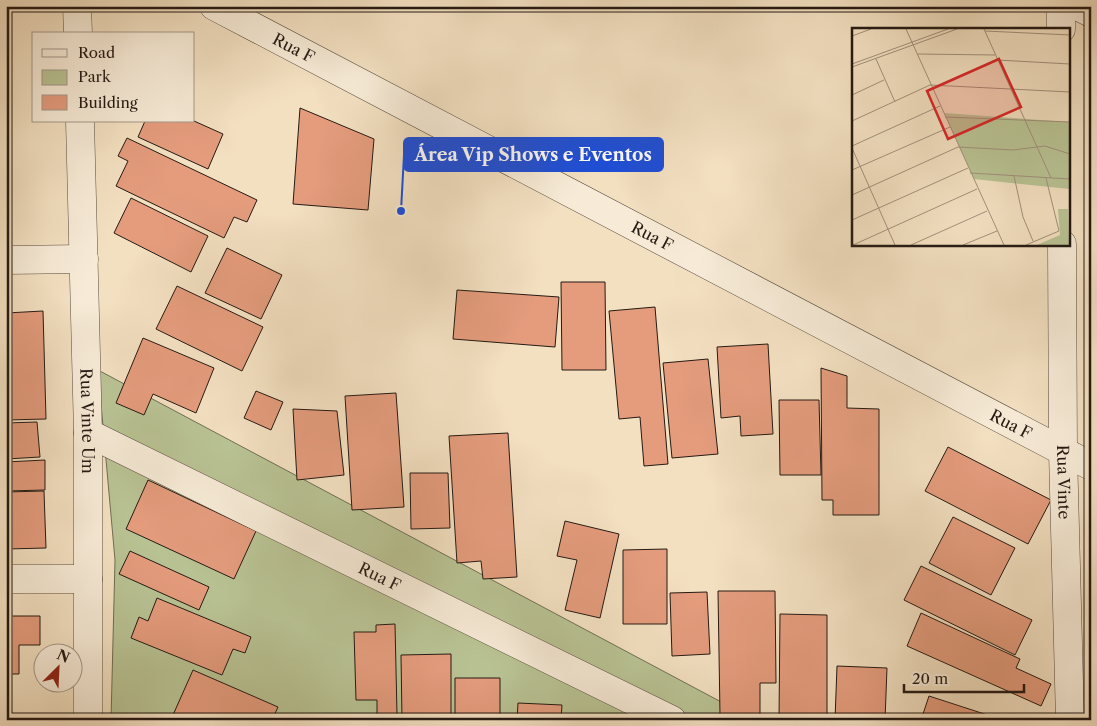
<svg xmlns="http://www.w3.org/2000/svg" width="1097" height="726" viewBox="0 0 1097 726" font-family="'Libre Caslon Text',serif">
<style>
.green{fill:#b9c394;stroke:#6f6e54}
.building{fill:#e49c7d;stroke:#251a14}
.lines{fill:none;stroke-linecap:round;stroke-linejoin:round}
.street-casing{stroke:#584c3f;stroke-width:29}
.street{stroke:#f7ebd7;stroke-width:28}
.labels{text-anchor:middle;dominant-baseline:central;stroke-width:4.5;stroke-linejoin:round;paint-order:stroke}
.street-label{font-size:16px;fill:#251a14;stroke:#f7ebd7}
.inset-road{fill:none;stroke:#a1917c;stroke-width:1}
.view{fill:#d62828;fill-opacity:0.15;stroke:#d62828;stroke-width:2.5}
.inset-edge{fill:none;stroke:#251a14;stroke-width:2.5}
.leader{fill:none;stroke:#1d4ed8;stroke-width:2}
.callout-dot{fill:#1d4ed8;stroke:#f7ebd7;stroke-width:2}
.callout{fill:#1d4ed8;stroke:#1d4ed8;stroke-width:2}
.callout-label{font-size:18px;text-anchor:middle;font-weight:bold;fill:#fff}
</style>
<rect width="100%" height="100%" fill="#f3e0c1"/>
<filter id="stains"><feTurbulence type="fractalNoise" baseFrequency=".004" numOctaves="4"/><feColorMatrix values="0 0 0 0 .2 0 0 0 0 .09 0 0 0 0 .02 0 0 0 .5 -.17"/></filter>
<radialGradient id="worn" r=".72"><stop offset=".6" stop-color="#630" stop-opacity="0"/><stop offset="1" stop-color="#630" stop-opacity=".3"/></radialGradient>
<!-- green -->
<path class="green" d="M98 370 755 720H111L115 560Z"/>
<!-- building -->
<path class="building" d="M300 108 374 139 368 210 293 204Z
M145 121H194L223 134 208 169 138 137Z
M127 138 257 200 247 222 234 217 224 238 116 186 128 161 118 156Z
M131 198 208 236 191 272 114 233Z
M227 248 282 275 261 319 205 293Z
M561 282H605L606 370H562Z
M177 286 263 327 242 371 156 329Z
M457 290 559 297 555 347 453 339Z
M655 307 668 464 644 466 640 417 619 419 609 311Z
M43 311 46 419 6 420V313Z
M143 338 214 368 196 413 153 394 144 415 116 403Z
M768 344 773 434 741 436 740 416 721 418 717 347Z
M708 359 718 454 672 458 663 363Z
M821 368 847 376V408L879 409V515H833V500H822Z
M256 391 283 402 271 430 244 418Z
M396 393 404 507 352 510 345 396Z
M779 400H819L821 475H780Z
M293 409 337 411 344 475 297 480Z
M37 422 40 457 6 459V423Z
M508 433 517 577 483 579 481 561 457 563 449 436Z
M948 447 1051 500 1028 544 925 491Z
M45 460V490L6 491V462Z
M410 473H448L450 528 411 529Z
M148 480 256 531 234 579 126 529Z
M44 491 46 548 6 549V492Z
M953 517 1015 548 991 595 929 563Z
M565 521 619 534 600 618 565 610 577 560 557 556Z
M667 549V624H623V550Z
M130 551 209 587 199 610 119 574Z
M921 566 1032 620 1015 655 904 600Z
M718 591H775L776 683H760V720H729L720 715Z
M707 592 710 654 672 656 670 593Z
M157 598 251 637 245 653 233 649 222 675 131 638 139 617 148 621Z
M921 613 1020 659 1016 668 1051 684 1041 706 907 646Z
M780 614 827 615V720H779Z
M6 616H40V645H19V674H6Z
M395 624 397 715H377V700H356L354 632H376V625Z
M451 654V720H402L401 655Z
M837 666 887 668 885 720H835Z
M193 670 278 707 272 720H185L173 715Z
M455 678H500V720H455Z
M929 696 1003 720H921Z
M518 703 562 705 561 720H517Z"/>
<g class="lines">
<!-- street casing -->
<g class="street-casing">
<g id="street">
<path d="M77 6 78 34"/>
<path id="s1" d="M214 6 1091 466"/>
<path d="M1061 6V29"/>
<path d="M1077 6 1091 13"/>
<path id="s2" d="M80 121 88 433V720"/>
<path id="s3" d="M1062 244 1063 452 1070 720"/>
<path d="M6 260 84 259"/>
<path id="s4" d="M88 433 672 720"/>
<path d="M6 579H88"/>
</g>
</g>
<!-- street -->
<use href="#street" class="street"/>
</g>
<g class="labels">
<!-- street labels -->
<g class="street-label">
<text stroke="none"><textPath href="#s1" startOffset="90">Rua F</textPath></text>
<text stroke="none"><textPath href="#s1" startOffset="495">Rua F</textPath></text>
<text stroke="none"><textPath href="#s2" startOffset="300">Rua Vinte Um</textPath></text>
<text stroke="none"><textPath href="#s1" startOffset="900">Rua F</textPath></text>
<text stroke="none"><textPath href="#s3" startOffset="238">Rua Vinte</textPath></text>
<text stroke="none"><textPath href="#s4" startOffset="325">Rua F</textPath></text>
</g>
</g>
<!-- overview -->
<g transform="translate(852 28)">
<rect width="218" height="218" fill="#f3e0c1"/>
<path d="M92 85 217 94V161L122 151ZM206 181H216L217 217H185L208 207Z" fill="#b9c394"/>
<path class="inset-road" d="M54 1 152 217M132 1 199 150M133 3 218 7M0 8 19 1M66 26 143 27M24 31 43 74M145 32 218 36M0 36 96 1M0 39 105 1M0 67 32 52M93 89 218 94M0 93 78 57 218 64M0 118 88 78M0 120 43 217M0 142 98 99M118 145 218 151M162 148 171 189 181 213M0 167 106 119 161 122 193 118 218 126M0 192 116 140M1 217 125 161M59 217 135 183M111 217 145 203M174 217 207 203 194 150"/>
<path class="view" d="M147 31 169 79 96 111 75 63Z"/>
<rect width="218" height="218" class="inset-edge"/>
</g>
<!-- callouts -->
<path class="leader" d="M401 211L404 155"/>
<circle class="callout-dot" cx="401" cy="211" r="5"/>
<rect class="callout" x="404" y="138" width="259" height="33" rx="5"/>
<g class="callout-label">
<text x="533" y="161">Área Vip Shows e Eventos</text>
</g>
<!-- margin -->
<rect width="1097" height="726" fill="none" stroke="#f3e0c1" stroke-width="25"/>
<rect x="8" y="8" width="1082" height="711" fill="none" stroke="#251a14" stroke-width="2.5"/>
<rect x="12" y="12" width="1072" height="701" fill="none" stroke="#251a14"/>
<!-- legend -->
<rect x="32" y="32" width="162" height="90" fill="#f7ebd7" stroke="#a39789"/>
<rect x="42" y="49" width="25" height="8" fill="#f7ebd7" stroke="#a39789"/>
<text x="78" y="58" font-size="15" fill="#251a14">Road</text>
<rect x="42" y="70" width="25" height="15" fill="#b9c394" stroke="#a39789"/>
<text x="78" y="82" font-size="15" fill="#251a14">Park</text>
<rect x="42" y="95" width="25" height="15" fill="#e49c7d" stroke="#a39789"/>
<text x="78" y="108" font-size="15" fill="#251a14">Building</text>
<!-- north arrow -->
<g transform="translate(58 668) rotate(24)"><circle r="24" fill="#f7ebd7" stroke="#a39789"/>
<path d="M0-4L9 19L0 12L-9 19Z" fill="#8f2418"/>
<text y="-8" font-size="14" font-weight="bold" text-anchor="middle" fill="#251a14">N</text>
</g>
<!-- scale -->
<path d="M904 684v8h120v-8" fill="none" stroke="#251a14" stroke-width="2.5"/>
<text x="912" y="684" font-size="15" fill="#251a14" stroke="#f7ebd7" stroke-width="4" paint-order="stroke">20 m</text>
<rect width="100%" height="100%" filter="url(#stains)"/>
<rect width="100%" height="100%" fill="url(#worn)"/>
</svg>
